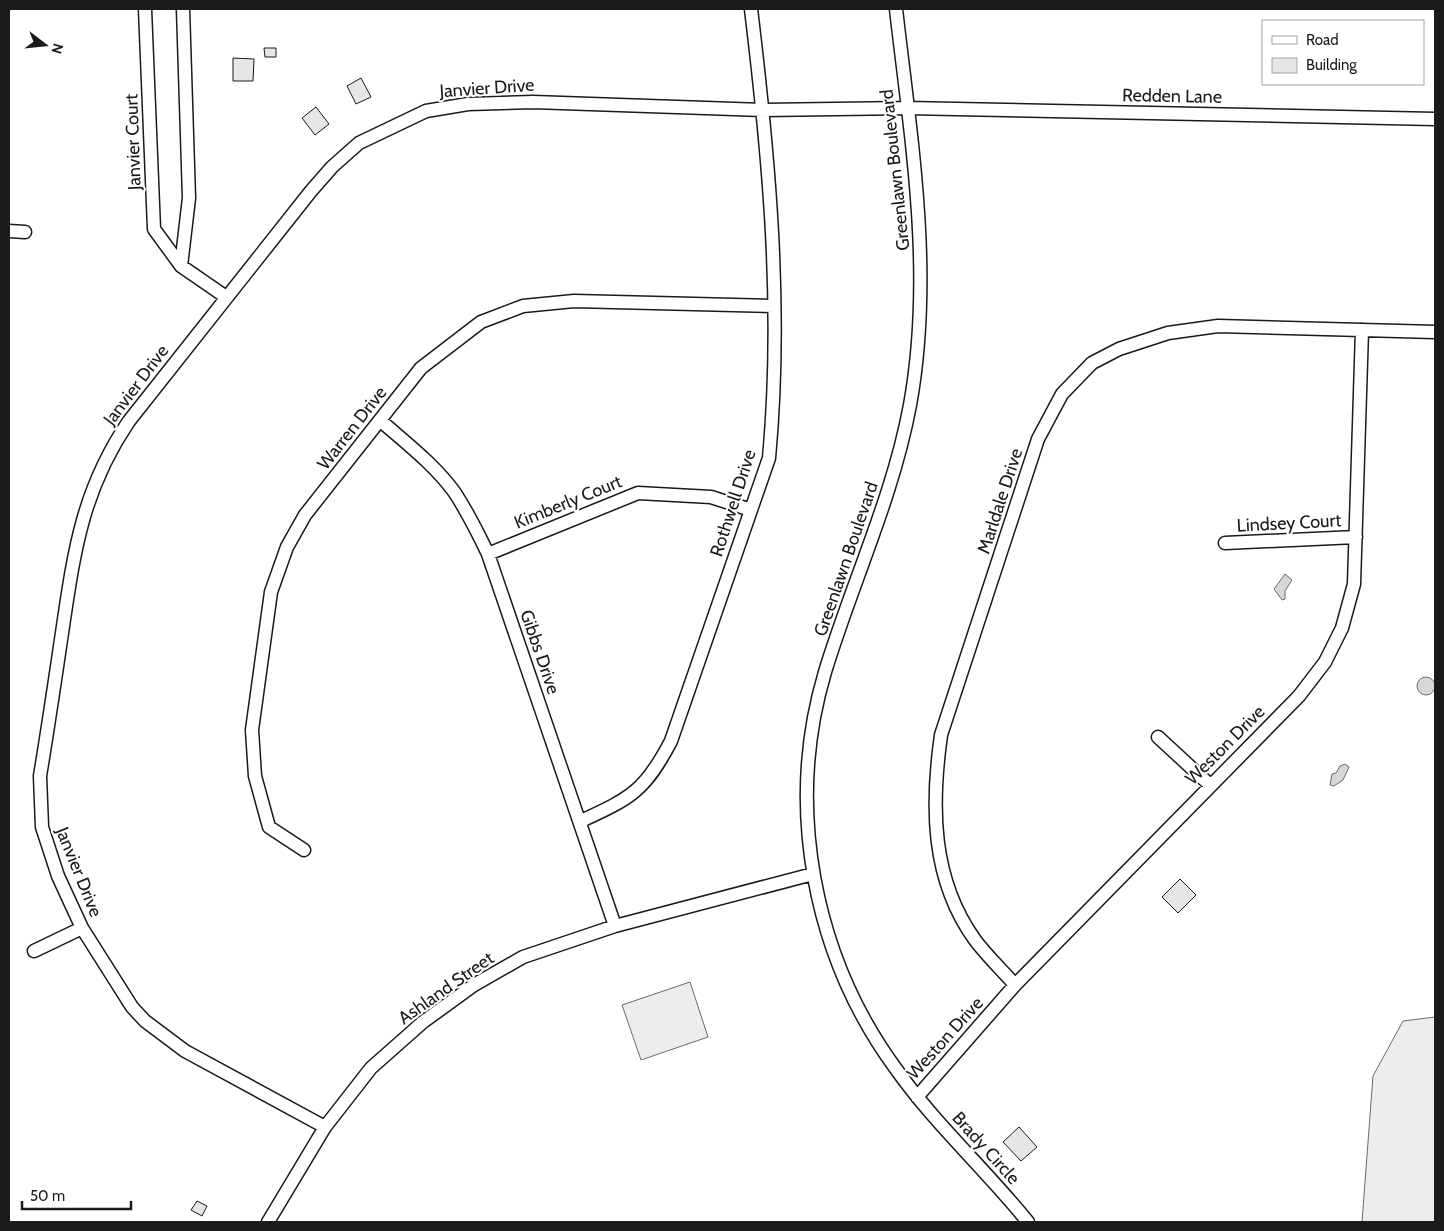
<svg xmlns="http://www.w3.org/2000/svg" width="1444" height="1231" viewBox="0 0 1444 1231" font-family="Cabin,sans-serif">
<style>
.built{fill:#ededed;stroke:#6a6a6a}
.water{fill:#d7d7d7;stroke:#6a6a6a}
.building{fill:#e6e6e6;stroke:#1a1a1a}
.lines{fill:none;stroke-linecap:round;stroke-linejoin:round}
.street-casing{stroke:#1a1a1a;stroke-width:15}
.street{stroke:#fff;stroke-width:12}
.labels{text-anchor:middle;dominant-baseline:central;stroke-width:4;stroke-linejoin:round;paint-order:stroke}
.street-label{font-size:18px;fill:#1a1a1a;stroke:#fff}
</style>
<rect width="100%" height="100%" fill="#fff"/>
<!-- built -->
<path class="built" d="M690 982 708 1037 641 1060 622 1005Z
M1435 1017V1222H1362L1373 1076 1403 1021Z"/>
<!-- water -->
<path class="water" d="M1285 574 1292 580 1285 591V599L1282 600 1274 589Z
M1417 686a9 9 0 1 1 18 0a9 9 0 1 1-18 0Z
M1345 764 1349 767 1343 780 1334 786 1330 785 1332 774 1336 773 1340 766Z"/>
<!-- building -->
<path class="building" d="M264 48H276V57H265Z
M233 58 254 59 253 81H233Z
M361 78 371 97 356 104 347 86Z
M316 107 329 124 315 135 302 118Z
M1180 879 1196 895 1178 913 1162 897Z
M1019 1127 1037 1147 1021 1161 1003 1142Z
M197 1201 207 1206 202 1216 191 1210Z"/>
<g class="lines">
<!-- street casing -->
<g class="street-casing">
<path id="street" d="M145 9 154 229 181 266 226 297
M896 9C911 140 934 273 910 405 893 497 852 583 825 672 785 806 813 956 896 1069 935 1124 986 1170 1028 1222
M9 231 25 232
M181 266 189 198 183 9
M381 421C406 443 435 465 455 493 468 513 478 533 488 554L615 926
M1225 543 1356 537
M488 554 638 493 711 497 751 510
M1158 737 1210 785
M581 821C631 798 645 791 671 741L769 458C783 308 769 157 751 9
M304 850 269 827 255 776 252 730 271 592 287 547 305 515 421 368 481 322 523 306 574 301 774 306
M34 951 82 928
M1015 985C1002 970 987 956 975 940 931 879 931 806 941 735L1038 439 1062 394 1092 363 1119 349 1168 333 1218 326 1435 332
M917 1097 1015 985 1299 696 1325 662 1342 628 1354 584 1362 330
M325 1127 185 1051 145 1021 132 1007 82 928 58 876 42 827 40 776C48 728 55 680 62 633 74 552 82 490 129 421L311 191 332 167 359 143 426 111 468 104 533 102 763 110 907 108 1435 119
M268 1222 325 1127 371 1068 423 1022 474 985 523 957 615 926 813 874"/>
</g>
<!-- street -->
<use href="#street" class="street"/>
</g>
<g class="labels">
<!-- street labels -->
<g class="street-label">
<text transform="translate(487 88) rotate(-4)">Janvier Drive</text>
<text transform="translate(1172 96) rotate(1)">Redden Lane</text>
<text transform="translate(133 142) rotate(-92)">Janvier Court</text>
<text transform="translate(895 170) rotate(-96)">Greenlawn Boulevard</text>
<text transform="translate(136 385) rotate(-53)">Janvier Drive</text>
<text transform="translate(352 428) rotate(-52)">Warren Drive</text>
<text transform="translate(1000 501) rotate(-72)">Marldale Drive</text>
<text transform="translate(568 502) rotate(-22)">Kimberly Court</text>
<text transform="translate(733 503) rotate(-72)">Rothwell Drive</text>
<text transform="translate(1289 523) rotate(-3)">Lindsey Court</text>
<text transform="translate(846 559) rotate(-71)">Greenlawn Boulevard</text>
<text transform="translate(540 652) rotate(71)">Gibbs Drive</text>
<text transform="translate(1225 745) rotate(-45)">Weston Drive</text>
<text transform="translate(79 872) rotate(68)">Janvier Drive</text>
<text transform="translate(446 988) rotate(-35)">Ashland Street</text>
<text transform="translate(945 1038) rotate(-48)">Weston Drive</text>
<text transform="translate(986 1148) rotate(48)">Brady Circle</text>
</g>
</g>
<!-- border -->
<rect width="1444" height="1231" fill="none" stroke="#1a1a1a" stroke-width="20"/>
<!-- legend -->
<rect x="1262" y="20" width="162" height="65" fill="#ffffff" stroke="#a3a3a3"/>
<rect x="1272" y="36" width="25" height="8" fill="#ffffff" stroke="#a3a3a3"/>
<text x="1306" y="45" font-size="15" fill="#1a1a1a">Road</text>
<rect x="1272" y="58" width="25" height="15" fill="#e6e6e6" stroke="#a3a3a3"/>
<text x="1306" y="70" font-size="15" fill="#1a1a1a">Building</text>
<!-- north arrow -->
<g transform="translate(45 45) rotate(106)" stroke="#ffffff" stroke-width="4" paint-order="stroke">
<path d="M0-4L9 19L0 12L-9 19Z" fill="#1a1a1a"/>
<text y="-8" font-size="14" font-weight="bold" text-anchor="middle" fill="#1a1a1a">N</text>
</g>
<!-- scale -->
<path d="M22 1201v8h109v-8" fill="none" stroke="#1a1a1a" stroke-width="2.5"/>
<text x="30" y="1201" font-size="15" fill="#1a1a1a" stroke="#ffffff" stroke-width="4" paint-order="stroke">50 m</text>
</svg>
